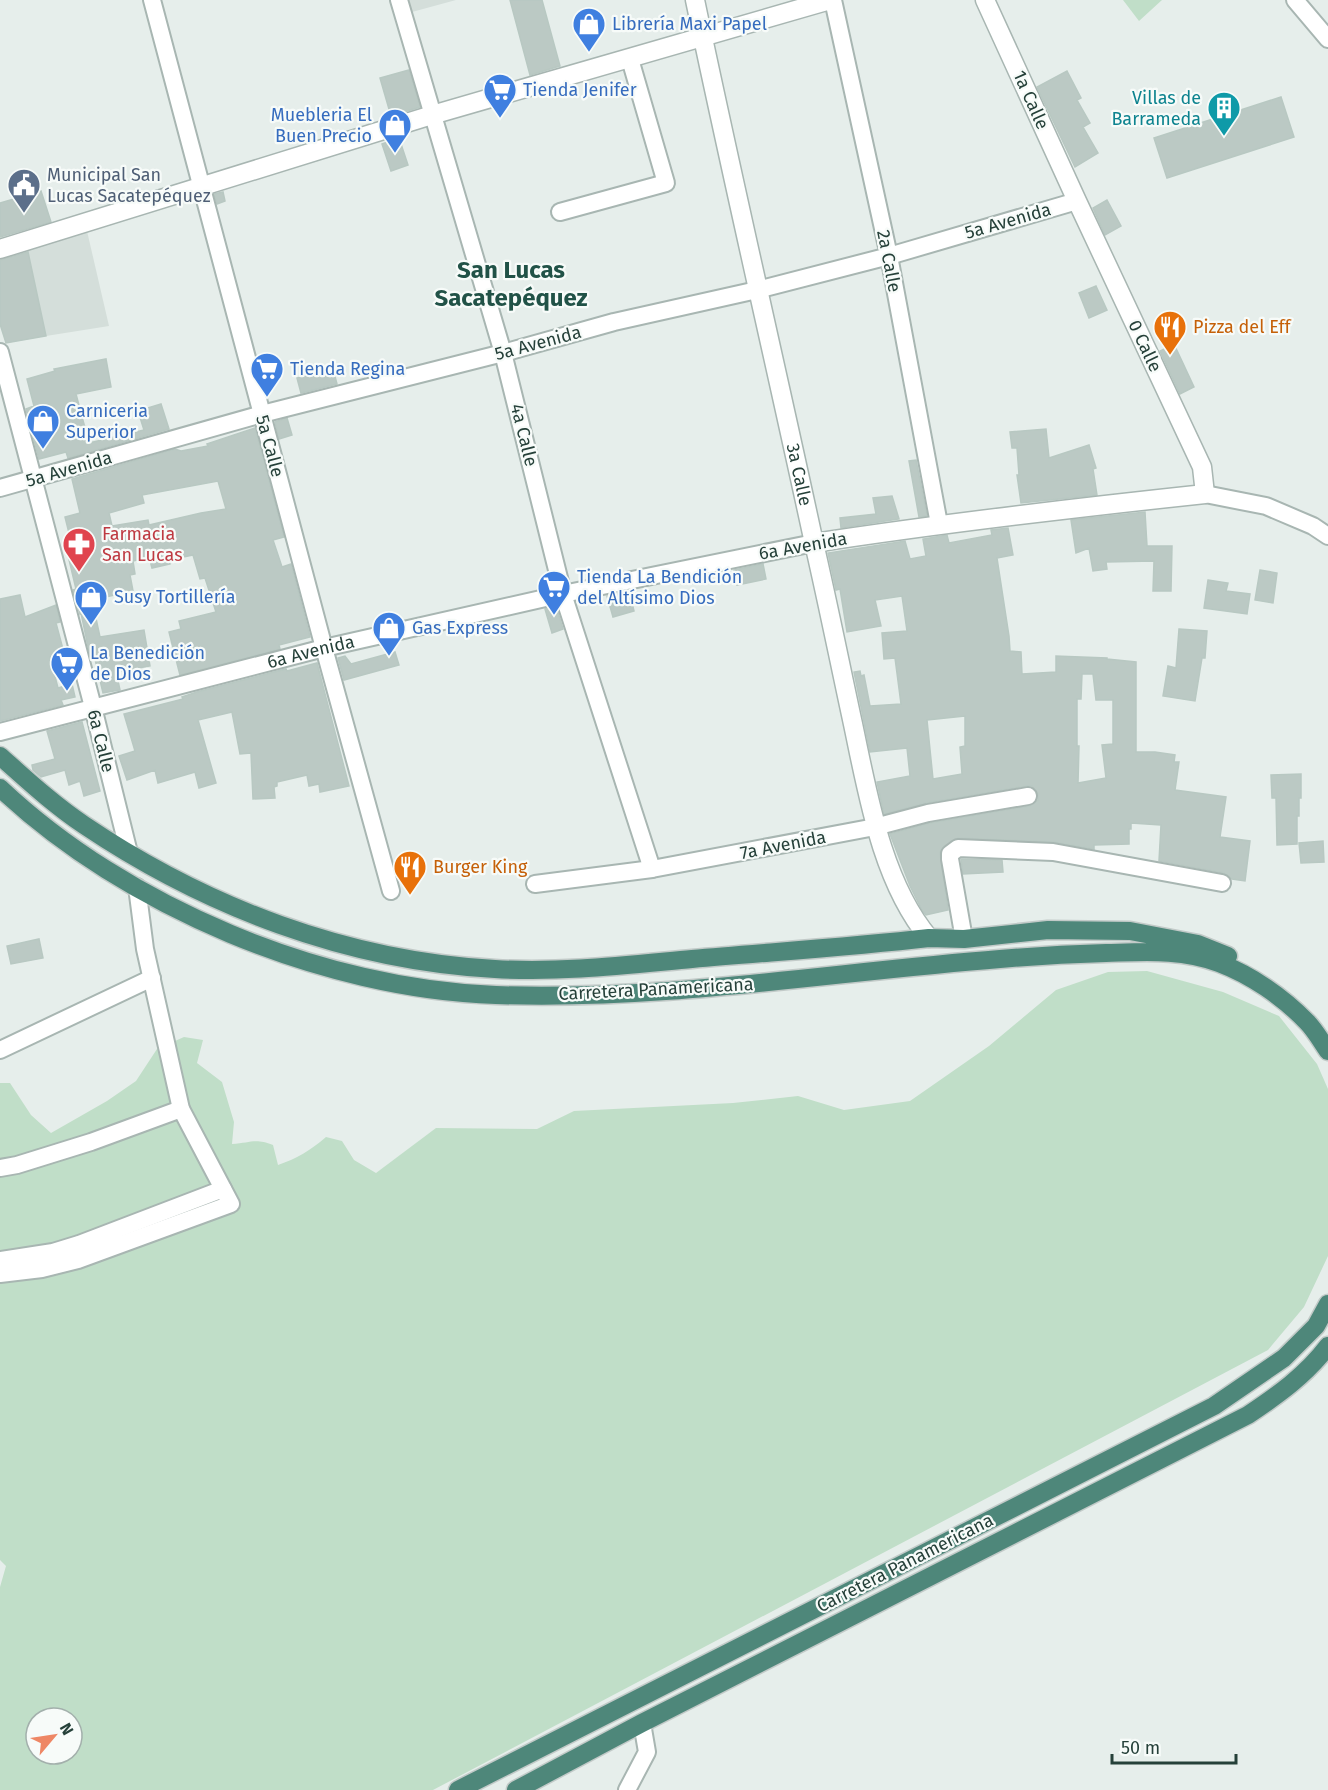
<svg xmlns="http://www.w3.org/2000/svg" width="1328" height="1790" viewBox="0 0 1328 1790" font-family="'Fira Sans',sans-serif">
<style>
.built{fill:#d4deda}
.green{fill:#c0dec8;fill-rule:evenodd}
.building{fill:#bbc9c4;stroke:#b8c8c2;stroke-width:1.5;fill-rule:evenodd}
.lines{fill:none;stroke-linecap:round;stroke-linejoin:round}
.minor-casing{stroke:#a8b6b2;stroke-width:20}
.tertiary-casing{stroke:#a8b6b2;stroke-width:21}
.trunk-casing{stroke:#c2cac8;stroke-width:21}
.minor{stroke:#fff;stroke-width:16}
.tertiary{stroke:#fff;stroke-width:18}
.trunk{stroke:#4e877a;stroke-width:18}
.labels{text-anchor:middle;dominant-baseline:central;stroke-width:4.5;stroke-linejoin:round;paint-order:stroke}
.shop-label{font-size:18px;fill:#366cbe;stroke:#f7fbf9;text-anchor:start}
.culture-label{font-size:18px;fill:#0d838f;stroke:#f7fbf9;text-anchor:end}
.street-label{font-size:18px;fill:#254039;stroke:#f7fbf9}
.service-label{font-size:18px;fill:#4e5e75;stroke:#f7fbf9;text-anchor:start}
.food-label{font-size:18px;fill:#c56008;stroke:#f7fbf9;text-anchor:start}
.health-label{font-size:18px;fill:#be3a42;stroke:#f7fbf9;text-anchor:start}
.district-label{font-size:24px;font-weight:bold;fill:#215247;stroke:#f7fbf9}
</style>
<rect width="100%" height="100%" fill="#e6eeeb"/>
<!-- built -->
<path class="built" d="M409 0H456L412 12Z
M87 231 109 326 46 336 27 251Z"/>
<!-- green -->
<path class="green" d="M1123 0H1162L1139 21Z
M1147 971 1223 992 1279 1016 1317 1064 1328 1089V1256L1304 1307 1268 1350 433 1790H0V1587L6 1566 0 1560V1083H10L31 1115 51 1133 107 1101 136 1081 157 1049 184 1037 203 1040 197 1063 222 1082 234 1122 232 1144C251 1143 255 1138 273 1145L278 1165C296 1159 311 1150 326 1137L342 1141 354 1160 376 1173 436 1128 537 1129 574 1111 733 1103 798 1096 844 1110 910 1101 989 1046 1056 990 1108 972ZM36 1718H72V1754H36Z"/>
<!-- building -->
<path class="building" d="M510 0H542L560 66 530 75Z
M409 70 420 107 391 116 380 78Z
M1067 71 1081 98 1077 100 1090 123 1083 127 1098 153 1075 167 1037 87Z
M1281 97 1294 137 1167 178 1154 138Z
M399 138 408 165 391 171 382 144Z
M41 191 51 222 0 237V203Z
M223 192 225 201 217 204 214 194Z
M1107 200 1121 226 1105 235 1093 208Z
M28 252 46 336 6 343 0 324V260Z
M1096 286 1107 310 1089 318 1079 293Z
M1174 344 1194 387 1180 394 1160 351Z
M106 359 111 387 76 394 89 443 144 430 138 411 161 404 169 429 68 458 66 452 39 459 26 409 34 406 27 379 55 371 54 369Z
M333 369 337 384 301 393 297 378Z
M287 418 292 435 279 439 275 422Z
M255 428 284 537 273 540 282 567 291 564 310 637 279 645 280 649 180 675 169 632 181 629 179 621 216 612 205 578 200 579 193 555 169 560 170 564 152 568 149 557 133 561 135 574 130 575 133 591 92 600 100 637 144 630 150 666 116 672 120 690 103 693 94 655 90 656 81 613 80 614 73 590 76 589 66 547 72 545 65 517 80 513 72 479 175 449 181 451 208 446 207 444ZM218 481 226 509 201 513 149 525 148 520 112 526 109 513 144 503 142 495Z
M1046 429 1049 458 1089 445 1096 468 1093 469 1097 495 1021 503 1017 475H1019L1017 448H1012L1010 432Z
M916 460 927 516 919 517 909 461Z
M892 496 899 519 841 528 840 518 876 514 873 498Z
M1145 512 1147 546H1172L1171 591H1153L1154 561 1106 562 1107 569 1093 571 1089 548 1076 553 1071 520Z
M1008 528 1013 555 997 558 1009 636 1010 651 1021 652 1022 674 1056 672V656L1107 658V659L1136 662V752H1155L1175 755 1174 762H1179L1175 790 1226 797 1220 837 1250 841 1245 881 1232 879 1224 873 1159 861 1161 825 1131 823V829H1129V844L1094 845V849L1054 842 958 838 944 846 940 853 948 910 926 915 922 910 910 886 890 834 930 823 1030 806 1038 800V794L1032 786H1026L926 803 884 814 877 782 910 776 907 748 870 752 854 672 860 671 861 676 864 675 870 706 901 704 895 658 884 659 882 633 907 631 902 596 875 600 881 626 847 632 840 589 836 590 828 553 905 541 910 559 926 556 923 539 947 535 949 543 992 535 991 530ZM1082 674H1093L1096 700H1113V744L1102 745 1106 778 1078 783 1079 746H1077V699H1081ZM965 716V746L960 747 962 774 933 779 927 720Z
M763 564 766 579 737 585 734 570Z
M1260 570 1277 573 1273 603 1255 600Z
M1208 580 1228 583 1226 591 1250 594 1247 614 1204 608Z
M629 591 634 611 613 617 607 596Z
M20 595 25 617 56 605 60 622 56 623 64 653 50 657 58 688 72 684 75 697 61 700 63 705 0 721V599Z
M556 606 563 629 552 633 545 609Z
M1179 629 1207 631 1205 658H1202L1195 701 1163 696 1168 666 1176 668Z
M395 652 399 665 344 680 338 658 345 656 351 664Z
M317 663 349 786 320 792 319 784 309 786 307 775 277 782V786L274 787 275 798 253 799 251 753 240 754 232 712 198 720 216 783 199 788 195 772 158 783 155 770 127 780 119 756 135 751 124 714 183 699 182 697 197 692 286 669 287 671Z
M82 722 100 791 84 796 80 781 69 785 65 770 41 777 33 770 32 765 55 759 47 731Z
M1301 774V798H1299V816H1297V844L1277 845 1276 798H1272L1271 775Z
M1323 841 1324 862 1301 863 1299 843Z
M961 859 1002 860 1003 872 963 874Z
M39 939 43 958 11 964 7 946Z"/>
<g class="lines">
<!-- minor casing -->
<g class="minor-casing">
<g id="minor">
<path d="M152 0 324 648 391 891"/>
<path d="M399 0 503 353 563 594 652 869"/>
<path d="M833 0 889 256 939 524"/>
<path d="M1295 0 1328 39"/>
<path d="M560 212 666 183 630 59"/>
<path d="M0 352 93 707 129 853"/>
<path d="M0 488 262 414 503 353 614 322 757 290 889 256 1077 201"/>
<path d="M1205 494 1266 506 1313 526 1328 536"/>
<path id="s1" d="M0 732 324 648 563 594 814 543"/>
<path d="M535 884 652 869 875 827 928 813 1028 796"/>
<path d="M964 939 950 859V854L958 848 1053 852 1222 883"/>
<path d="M0 1050 152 978"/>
<path d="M0 1168 17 1165 91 1142 181 1109"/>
<path d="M0 1260 53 1252 79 1244 223 1189"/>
<path d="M0 1274 42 1269 78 1260 231 1204 181 1109 145 949 137 887"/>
<path d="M627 1790 647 1752 642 1723"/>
</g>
</g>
<!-- tertiary casing -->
<g class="tertiary-casing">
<g id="tertiary">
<path id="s2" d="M695 0C733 182 775 362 814 543 828 604 840 664 853 724 868 795 882 882 929 938"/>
<path d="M0 249 432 115 830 0"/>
<path d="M814 543C944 523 1074 508 1205 494L1202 467 1077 201 985 0"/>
</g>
</g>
<!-- trunk casing -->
<g class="trunk-casing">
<path id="trunk" d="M0 756C27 780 54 805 84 825 206 907 347 961 495 969 561 973 627 965 692 959 771 952 850 947 929 938L964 939 1048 930 1130 931 1198 944 1228 956
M0 788C126 907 323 989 496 995 665 1001 832 972 1000 959 1035 956 1070 954 1106 953 1145 952 1181 949 1219 963 1251 975 1283 997 1307 1022 1315 1030 1321 1041 1328 1051
M458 1790 1214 1406 1284 1358 1316 1326 1328 1304
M516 1790 642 1723 1248 1415C1278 1395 1306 1375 1328 1346"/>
</g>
<!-- minor -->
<use href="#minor" class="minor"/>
<!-- tertiary -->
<use href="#tertiary" class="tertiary"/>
<!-- trunk -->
<use href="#trunk" class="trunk"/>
</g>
<!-- icons -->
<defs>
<g id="shop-pin" transform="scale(1.725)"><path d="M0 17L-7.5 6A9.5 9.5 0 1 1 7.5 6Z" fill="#3f7fe0" stroke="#f7fbf9"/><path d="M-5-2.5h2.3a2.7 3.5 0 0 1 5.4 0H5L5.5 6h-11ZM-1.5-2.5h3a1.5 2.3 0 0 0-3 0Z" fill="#fff"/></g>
<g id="supermarket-pin" transform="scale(1.725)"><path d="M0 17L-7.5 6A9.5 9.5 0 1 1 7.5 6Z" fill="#3f7fe0" stroke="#f7fbf9"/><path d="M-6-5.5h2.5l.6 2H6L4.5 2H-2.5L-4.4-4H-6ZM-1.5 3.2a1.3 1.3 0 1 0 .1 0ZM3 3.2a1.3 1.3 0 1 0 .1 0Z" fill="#fff"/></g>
<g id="building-pin" transform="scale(1.725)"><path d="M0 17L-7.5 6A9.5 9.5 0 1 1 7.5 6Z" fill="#0f9aa8" stroke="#f7fbf9"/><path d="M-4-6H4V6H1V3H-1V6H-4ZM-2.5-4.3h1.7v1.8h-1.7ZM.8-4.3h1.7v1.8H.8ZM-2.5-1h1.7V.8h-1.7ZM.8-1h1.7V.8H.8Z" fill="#fff"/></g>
<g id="civic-pin" transform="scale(1.725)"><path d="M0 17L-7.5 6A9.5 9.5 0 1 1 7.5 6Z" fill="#5c6f8a" stroke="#f7fbf9"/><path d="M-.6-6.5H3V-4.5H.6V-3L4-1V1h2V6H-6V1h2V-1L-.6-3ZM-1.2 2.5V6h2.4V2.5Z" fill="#fff"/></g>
<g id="restaurant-pin" transform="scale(1.725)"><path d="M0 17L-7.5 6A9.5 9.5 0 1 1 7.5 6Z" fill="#e8710a" stroke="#f7fbf9"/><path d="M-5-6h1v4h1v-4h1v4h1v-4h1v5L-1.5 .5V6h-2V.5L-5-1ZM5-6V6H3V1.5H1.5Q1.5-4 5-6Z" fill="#fff"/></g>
<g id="pharmacy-pin" transform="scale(1.725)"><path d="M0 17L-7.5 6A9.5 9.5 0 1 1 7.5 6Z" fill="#e0444e" stroke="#f7fbf9"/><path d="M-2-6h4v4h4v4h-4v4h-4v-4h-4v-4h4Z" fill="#fff"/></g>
</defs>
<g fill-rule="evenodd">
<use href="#shop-pin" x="589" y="24"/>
<use href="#supermarket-pin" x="500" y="90"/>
<use href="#building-pin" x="1224" y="108"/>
<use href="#shop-pin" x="395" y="125"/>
<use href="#civic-pin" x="24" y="185"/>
<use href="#restaurant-pin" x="1170" y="327"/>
<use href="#supermarket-pin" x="267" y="369"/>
<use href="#shop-pin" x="43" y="421"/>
<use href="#pharmacy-pin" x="79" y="544"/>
<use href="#supermarket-pin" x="554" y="587"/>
<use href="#shop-pin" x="91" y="597"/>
<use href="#shop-pin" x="389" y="628"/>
<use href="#supermarket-pin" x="67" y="663"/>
<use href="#restaurant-pin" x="410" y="867"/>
</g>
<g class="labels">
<!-- shop labels -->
<g class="shop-label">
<text x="612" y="24">Librería Maxi Papel</text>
<text x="523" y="90">Tienda Jenifer</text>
<text x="372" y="115" text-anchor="end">Muebleria El<tspan x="372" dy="21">Buen Precio</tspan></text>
<text x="290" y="369">Tienda Regina</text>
<text x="66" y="411">Carniceria<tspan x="66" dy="21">Superior</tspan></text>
<text x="577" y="577">Tienda La Bendición<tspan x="577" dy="21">del Altísimo Dios</tspan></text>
<text x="114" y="597">Susy Tortillería</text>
<text x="412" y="628">Gas Express</text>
<text x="90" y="653">La Benedición<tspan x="90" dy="21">de Dios</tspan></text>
</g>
<!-- culture labels -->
<g class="culture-label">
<text x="1201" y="98">Villas de<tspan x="1201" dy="21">Barrameda</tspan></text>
</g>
<!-- street labels -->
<g class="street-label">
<text transform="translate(1031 100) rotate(66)">1a Calle</text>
<text transform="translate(1008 221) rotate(-16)">5a Avenida</text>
<text transform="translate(889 261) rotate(79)">2a Calle</text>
<text transform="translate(538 343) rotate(-15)">5a Avenida</text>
<text transform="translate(1145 346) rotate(65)">0 Calle</text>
<text transform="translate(524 435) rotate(76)">4a Calle</text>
<text transform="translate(270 446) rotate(75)">5a Calle</text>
<text transform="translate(69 469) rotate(-16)">5a Avenida</text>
<text stroke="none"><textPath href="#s2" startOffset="486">3a Calle</textPath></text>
<text transform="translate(803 546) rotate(-10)">6a Avenida</text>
<text stroke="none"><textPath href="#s1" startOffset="321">6a Avenida</textPath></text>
<text transform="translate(101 741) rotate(76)">6a Calle</text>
<text transform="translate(783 845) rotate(-11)">7a Avenida</text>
<text transform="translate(656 989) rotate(-3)">Carretera Panamericana</text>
<text transform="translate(905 1563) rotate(-27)">Carretera Panamericana</text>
</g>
<!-- service labels -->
<g class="service-label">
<text x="47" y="175">Municipal San<tspan x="47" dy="21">Lucas Sacatepéquez</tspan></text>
</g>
<!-- food labels -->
<g class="food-label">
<text x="1193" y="327">Pizza del Eff</text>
<text x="433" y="867">Burger King</text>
</g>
<!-- health labels -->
<g class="health-label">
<text x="102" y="534">Farmacia<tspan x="102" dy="21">San Lucas</tspan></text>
</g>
<!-- district labels -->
<g class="district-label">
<text x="511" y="270">San Lucas<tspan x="511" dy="28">Sacatepéquez</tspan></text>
</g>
</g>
<!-- north arrow -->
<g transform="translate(54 1736) rotate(61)"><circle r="28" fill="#f7fbf9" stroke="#a3b0ac" stroke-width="1.5"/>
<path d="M0-4.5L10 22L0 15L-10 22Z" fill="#ee8765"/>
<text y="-9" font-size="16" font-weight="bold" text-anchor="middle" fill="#254039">N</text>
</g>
<!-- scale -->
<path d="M1112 1754v9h124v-9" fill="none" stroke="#254039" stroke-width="3"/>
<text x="1121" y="1754" font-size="18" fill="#254039" stroke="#f7fbf9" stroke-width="4.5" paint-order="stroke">50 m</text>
</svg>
